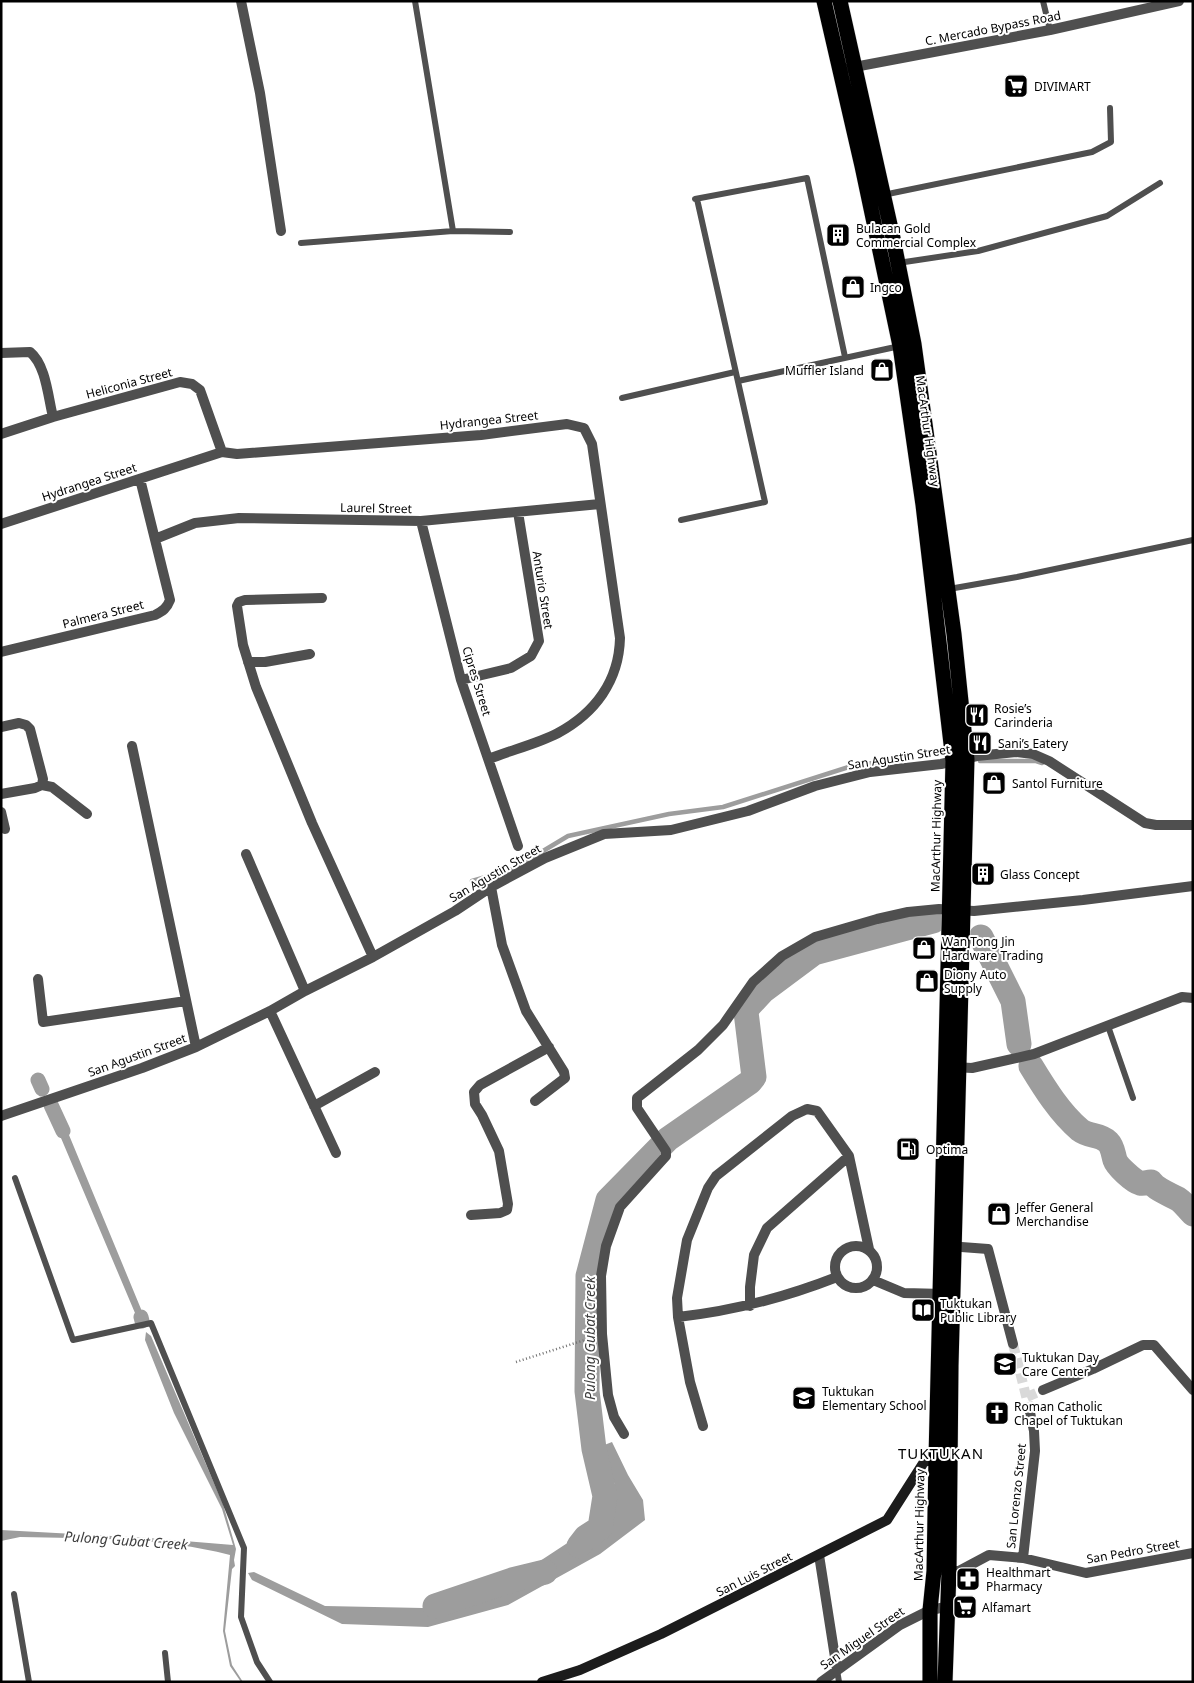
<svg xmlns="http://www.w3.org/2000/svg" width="1194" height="1683" viewBox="0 0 1194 1683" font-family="'Noto Sans',sans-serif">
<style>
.water{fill:#9d9d9d}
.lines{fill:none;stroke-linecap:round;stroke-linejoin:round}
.stream{stroke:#9d9d9d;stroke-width:4.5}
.canal{stroke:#9d9d9d;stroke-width:15}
.river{stroke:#9d9d9d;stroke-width:25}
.street-tunnel{stroke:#d9d9d9;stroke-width:10;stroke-dasharray:10 5;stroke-linecap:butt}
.highway-casing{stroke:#dbdbdb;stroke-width:16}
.path{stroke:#717171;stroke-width:2.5;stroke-dasharray:1 2.5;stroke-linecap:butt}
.lane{stroke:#4f4f4f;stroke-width:6}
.street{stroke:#4f4f4f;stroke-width:10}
.secondary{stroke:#1c1c1c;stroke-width:10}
.highway{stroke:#000;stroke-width:15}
.labels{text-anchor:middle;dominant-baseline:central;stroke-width:4;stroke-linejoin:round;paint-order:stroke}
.street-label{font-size:12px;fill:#000;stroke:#fff}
.poi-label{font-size:12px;fill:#000;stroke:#fff;text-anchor:start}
.water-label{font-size:14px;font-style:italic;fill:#3e3e3e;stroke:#fff}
.quarter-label{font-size:15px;letter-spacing:1px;fill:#000;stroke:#fff}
</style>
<rect width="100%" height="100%" fill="#fff"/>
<!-- water -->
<path class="water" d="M63 1131 69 1135 141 1309V1317L135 1313 61 1138Z
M146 1332 151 1336 223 1504 236 1549 234 1560 235 1566 232 1569 225 1631 232 1665 243 1682H241L230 1666 223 1631 230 1555C161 1537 91 1539 20 1537L1 1541V1530L148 1538 233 1545 222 1509 174 1413 145 1340Z
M612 1442 628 1475 643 1500 645 1520 600 1554 508 1605 428 1627 342 1624 252 1580 248 1573 254 1572 325 1606 423 1608 499 1588 607 1517 615 1484 594 1453V1449Z"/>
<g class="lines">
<!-- stream -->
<path class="stream" d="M980 761H1036L1042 763
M472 881 513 869 568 836 669 814 723 807 855 765 893 761"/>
<!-- canal -->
<path class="canal" d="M38 1080 42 1089
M51 1105 63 1131
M141 1317 142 1321"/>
<!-- river -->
<path class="river" d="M981 937 1013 1001 1019 1044
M1031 1066C1045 1089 1060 1113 1080 1130 1089 1137 1100 1134 1108 1142 1113 1147 1113 1154 1115 1160 1117 1166 1133 1181 1140 1183 1144 1184 1147 1182 1151 1182 1157 1190 1169 1194 1178 1199 1183 1202 1188 1209 1193 1214
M579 1546 586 1537 600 1528 605 1496 594 1449 587 1391 588 1276 608 1200 668 1139 750 1082 754 1077 746 1012 749 1006 763 991 814 953 933 921
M435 1606 512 1580 545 1572"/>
<!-- street-tunnel -->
<path class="street-tunnel" d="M1013 1344 1029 1408
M1027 1397 1043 1390"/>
<!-- highway casing -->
<g class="highway-casing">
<path id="highway" d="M824 1 862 166 900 346 923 505 953 761 936 1458 934 1571 930 1610V1682
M840 1 893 238 914 344 954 634 967 759 951 1366 949 1571 945 1682"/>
</g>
<!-- path -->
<path class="path" d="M516 1362 591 1338"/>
<!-- lane -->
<path class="lane" d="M415 1 453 231
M1043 1 1050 30
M883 195 1092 152 1111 142 1110 108
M695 199 807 178 845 357
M301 243 453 231 510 232
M898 263 978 251 1107 216 1160 183
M738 381 900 346
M622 398 735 372
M681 520 765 502 697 199
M949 589 1017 577 1193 540
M1108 1026 1133 1098
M15 1178 73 1340 151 1323 244 1548 241 1617 257 1662 270 1682
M14 1594 29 1682
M165 1653 168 1682
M837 1670 839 1682"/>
<!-- street -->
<path class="street" d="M241 1 260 93 281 231
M849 68 1050 30 1179 1
M1 353 30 352C46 365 48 397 53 417
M1 434 53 417 180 382 192 384 200 390 222 452
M421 521 461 680 518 846
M1 524 222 452 237 454 481 435 567 424 584 428 592 444 620 638C619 681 595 713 558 733 537 744 511 750 489 759
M155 539 195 523 239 518 421 521 600 504
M322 598 245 600 239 602 237 606 243 645 256 687 312 823 373 957
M1 652 155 615C163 611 167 608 170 600L140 479
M248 662H265L310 654
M461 680 511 668 531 656 539 641 518 512
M1 727 19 723 26 725 30 729 43 779 42 785 35 788 1 794
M132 746 196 1047
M42 785 52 787 87 814
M1 812 5 829
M246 854 305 991
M491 887 502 945 526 1011 564 1072 565 1078 535 1101
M38 979 43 1022 186 1001
M270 1011 336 1153
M954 1067 972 1068 1034 1054 1182 997 1193 998
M314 1106 375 1072
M1 1116 142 1068 196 1047 270 1011 305 991 373 957 455 911 491 887 545 858 604 834 671 830 748 811 815 786 870 772 941 764 977 756 1016 752 1033 754 1049 761 1145 823 1156 825H1193
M471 1215 500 1213 507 1210 508 1204 499 1151 482 1115 475 1104 474 1092 480 1085 549 1047
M835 1267a21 21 0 1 1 42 0a21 21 0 1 1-42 0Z
M948 1246 988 1249 1013 1344
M873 1280 904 1293 944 1294
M750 1306V1287L754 1255 767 1228 849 1156
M678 1317C733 1311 786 1297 837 1277
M1043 1390 1093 1369 1143 1345H1154L1193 1390
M703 1426 690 1382 678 1317 677 1298 687 1240 708 1188 716 1176 792 1116 807 1109 817 1111 849 1156 869 1249
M624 1434 614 1417 608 1395 602 1334 601 1276 606 1246 620 1207 666 1156V1151L637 1108V1098L698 1050 723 1025 753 982 782 956 815 937 877 919 908 912 939 909 974 911 1083 900 1193 886
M819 1555 837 1670
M1023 1558 1035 1451 1034 1431 1029 1408
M944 1571H959L989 1555 1023 1558 1086 1573 1193 1553
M821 1682 900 1625 930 1610 946 1607"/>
<!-- secondary -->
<path class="secondary" d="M542 1682 580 1670 661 1634 887 1520 924 1462 941 1458"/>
<!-- highway -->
<use href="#highway" class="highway"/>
</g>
<!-- icons -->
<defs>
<g id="supermarket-square" transform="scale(1.25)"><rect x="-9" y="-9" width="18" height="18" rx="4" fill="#000" stroke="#fff"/><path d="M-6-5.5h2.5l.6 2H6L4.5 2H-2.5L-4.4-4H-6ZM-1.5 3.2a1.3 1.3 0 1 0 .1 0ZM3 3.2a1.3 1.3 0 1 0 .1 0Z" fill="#fff"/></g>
<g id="building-square" transform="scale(1.25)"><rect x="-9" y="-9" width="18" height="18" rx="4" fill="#000" stroke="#fff"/><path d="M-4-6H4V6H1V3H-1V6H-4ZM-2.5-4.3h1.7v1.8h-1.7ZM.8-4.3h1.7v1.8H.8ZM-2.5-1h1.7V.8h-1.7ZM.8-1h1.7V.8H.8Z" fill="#fff"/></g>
<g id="shop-square" transform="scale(1.25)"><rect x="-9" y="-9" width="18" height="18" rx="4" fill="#000" stroke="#fff"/><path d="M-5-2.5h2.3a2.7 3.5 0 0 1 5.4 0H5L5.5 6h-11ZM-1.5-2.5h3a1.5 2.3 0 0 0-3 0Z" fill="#fff"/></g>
<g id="restaurant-square" transform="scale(1.25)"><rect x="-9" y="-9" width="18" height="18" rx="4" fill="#000" stroke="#fff"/><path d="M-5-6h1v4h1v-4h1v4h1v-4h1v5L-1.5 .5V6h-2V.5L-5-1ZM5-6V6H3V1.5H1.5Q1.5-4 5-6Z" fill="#fff"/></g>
<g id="fuel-square" transform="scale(1.25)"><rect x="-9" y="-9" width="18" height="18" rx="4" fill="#000" stroke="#fff"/><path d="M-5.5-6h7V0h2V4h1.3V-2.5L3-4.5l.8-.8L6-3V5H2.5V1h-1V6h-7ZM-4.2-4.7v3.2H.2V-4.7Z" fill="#fff"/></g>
<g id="library-square" transform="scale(1.25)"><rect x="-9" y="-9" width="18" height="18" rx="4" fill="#000" stroke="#fff"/><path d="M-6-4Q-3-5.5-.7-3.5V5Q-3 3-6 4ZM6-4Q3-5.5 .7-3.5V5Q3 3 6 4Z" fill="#fff"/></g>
<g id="school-square" transform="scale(1.25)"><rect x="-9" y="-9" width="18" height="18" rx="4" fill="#000" stroke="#fff"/><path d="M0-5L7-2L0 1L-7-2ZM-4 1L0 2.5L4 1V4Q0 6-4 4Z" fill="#fff"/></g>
<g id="church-square" transform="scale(1.25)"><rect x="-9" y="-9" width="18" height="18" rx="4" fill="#000" stroke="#fff"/><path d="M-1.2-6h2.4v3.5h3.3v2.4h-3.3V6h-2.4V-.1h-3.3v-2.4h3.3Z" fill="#fff"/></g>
<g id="pharmacy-square" transform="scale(1.25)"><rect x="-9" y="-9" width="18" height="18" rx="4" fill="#000" stroke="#fff"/><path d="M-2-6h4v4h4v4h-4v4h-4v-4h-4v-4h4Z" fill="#fff"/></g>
</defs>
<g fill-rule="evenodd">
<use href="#supermarket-square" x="1016" y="86"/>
<use href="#building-square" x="838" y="235"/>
<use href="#shop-square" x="853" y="287"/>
<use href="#shop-square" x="882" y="370"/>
<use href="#restaurant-square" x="977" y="715"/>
<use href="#restaurant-square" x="980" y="743"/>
<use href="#shop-square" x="994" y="783"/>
<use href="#building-square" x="983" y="874"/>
<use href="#shop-square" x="924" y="948"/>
<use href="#shop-square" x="927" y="981"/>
<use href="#fuel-square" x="908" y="1149"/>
<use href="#shop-square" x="999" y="1214"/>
<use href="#library-square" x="923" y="1310"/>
<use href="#school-square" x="1005" y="1364"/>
<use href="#school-square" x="804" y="1398"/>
<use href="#church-square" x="997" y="1413"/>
<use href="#pharmacy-square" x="968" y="1579"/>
<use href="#supermarket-square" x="965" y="1607"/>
</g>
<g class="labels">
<!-- street labels -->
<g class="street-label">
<text transform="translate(993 28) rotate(-11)">C. Mercado Bypass Road</text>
<text transform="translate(129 383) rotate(-15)">Heliconia Street</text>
<text transform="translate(489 420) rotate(-6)">Hydrangea Street</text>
<text transform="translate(928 431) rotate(82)">MacArthur Highway</text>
<text transform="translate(89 482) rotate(-18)">Hydrangea Street</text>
<text transform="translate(376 508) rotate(1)">Laurel Street</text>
<text transform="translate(543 590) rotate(81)">Anturio Street</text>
<text transform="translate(103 614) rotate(-14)">Palmera Street</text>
<text transform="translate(477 681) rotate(73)">Cipres Street</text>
<text transform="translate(899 757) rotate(-9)">San Agustin Street</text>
<text transform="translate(936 836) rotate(-89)">MacArthur Highway</text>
<text transform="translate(495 873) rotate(-30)">San Agustin Street</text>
<text transform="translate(137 1055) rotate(-20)">San Agustin Street</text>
<text transform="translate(1016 1496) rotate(-84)">San Lorenzo Street</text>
<text transform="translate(919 1525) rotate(-89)">MacArthur Highway</text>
<text transform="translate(1133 1551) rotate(-10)">San Pedro Street</text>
<text transform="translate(754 1574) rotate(-27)">San Luis Street</text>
<text transform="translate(862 1638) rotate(-35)">San Miguel Street</text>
</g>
<!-- poi labels -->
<g class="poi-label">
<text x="1034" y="86">DIVIMART</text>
<text x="856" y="228">Bulacan Gold<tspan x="856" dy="14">Commercial Complex</tspan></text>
<text x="870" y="287">Ingco</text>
<text x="864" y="370" text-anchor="end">Muffler Island</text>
<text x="994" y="708">Rosie’s<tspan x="994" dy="14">Carinderia</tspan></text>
<text x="998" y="743">Sani’s Eatery</text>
<text x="1012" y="783">Santol Furniture</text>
<text x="1000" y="874">Glass Concept</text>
<text x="942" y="941">Wan Tong Jin<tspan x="942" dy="14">Hardware Trading</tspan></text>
<text x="944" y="974">Diony Auto<tspan x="944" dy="14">Supply</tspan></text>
<text x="926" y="1149">Optima</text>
<text x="1016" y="1207">Jeffer General<tspan x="1016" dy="14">Merchandise</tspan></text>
<text x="940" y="1303">Tuktukan<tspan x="940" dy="14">Public Library</tspan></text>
<text x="1022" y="1357">Tuktukan Day<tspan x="1022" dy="14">Care Center</tspan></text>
<text x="822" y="1391">Tuktukan<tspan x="822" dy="14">Elementary School</tspan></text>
<text x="1014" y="1406">Roman Catholic<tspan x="1014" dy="14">Chapel of Tuktukan</tspan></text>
<text x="986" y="1572">Healthmart<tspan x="986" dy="14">Pharmacy</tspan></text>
<text x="982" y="1607">Alfamart</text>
</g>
<!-- water labels -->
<g class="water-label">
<text transform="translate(589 1338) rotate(-90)">Pulong Gubat Creek</text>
<text transform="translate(126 1540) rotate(4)">Pulong Gubat Creek</text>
</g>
<!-- quarter labels -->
<g class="quarter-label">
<text x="941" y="1453">TUKTUKAN</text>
</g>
</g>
<!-- border -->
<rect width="1194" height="1683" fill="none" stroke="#000000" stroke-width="5"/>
</svg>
